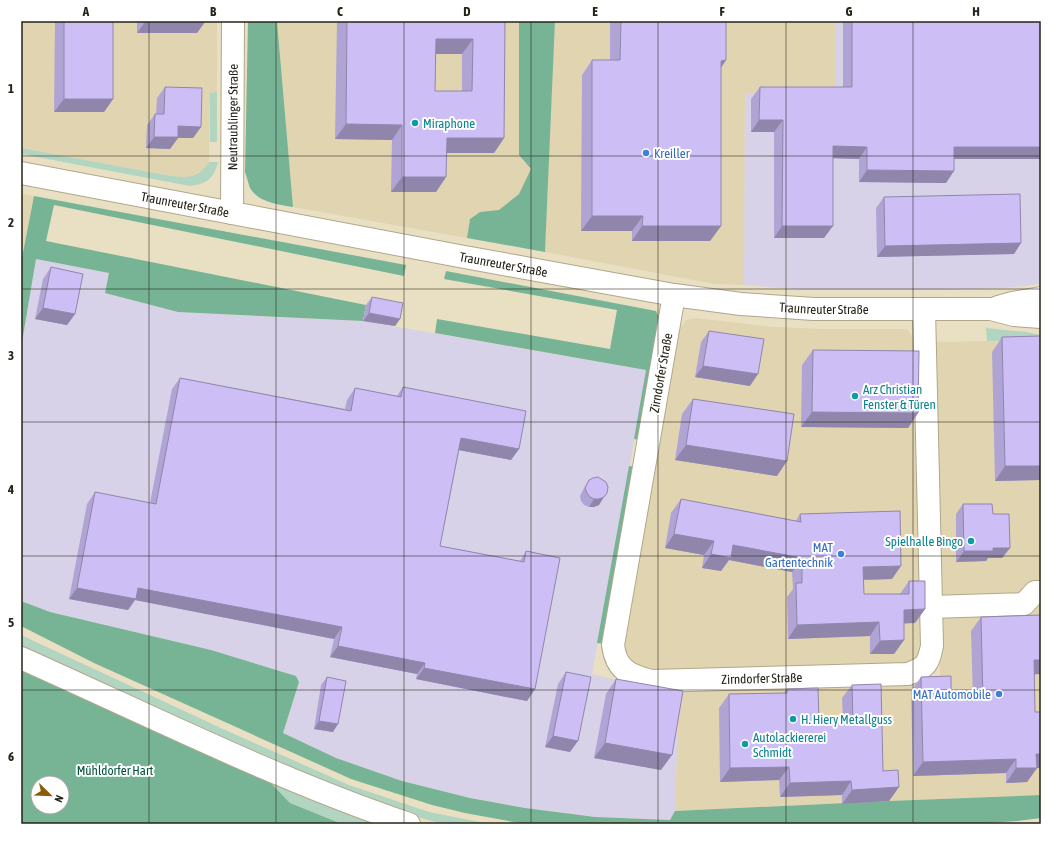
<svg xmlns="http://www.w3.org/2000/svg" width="1062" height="845" viewBox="0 0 1062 845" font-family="'Asap Condensed',sans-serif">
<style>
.built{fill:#e1d5b1}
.industrial{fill:#d7d2e8}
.green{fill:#b1d5c1}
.forest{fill:#77b495;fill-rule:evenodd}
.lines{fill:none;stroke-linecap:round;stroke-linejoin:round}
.minor-casing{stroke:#b0a78b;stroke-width:24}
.major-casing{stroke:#b0a78b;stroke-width:24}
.minor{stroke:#fff;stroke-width:22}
.major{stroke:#fff;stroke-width:22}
.wall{fill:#b0a4d4;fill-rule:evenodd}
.shaded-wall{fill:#9086ac}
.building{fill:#cdbff6;stroke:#9086ac;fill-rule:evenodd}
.grid{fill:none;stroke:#262318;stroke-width:1;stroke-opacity:0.55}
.culture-dot{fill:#0f9aa8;stroke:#fff;stroke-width:1.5}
.shop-dot{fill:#3f7fe0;stroke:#fff;stroke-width:1.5}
.labels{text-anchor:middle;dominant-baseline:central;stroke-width:4;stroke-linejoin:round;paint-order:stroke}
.street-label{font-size:13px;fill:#262318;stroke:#fff}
.culture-label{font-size:13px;fill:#0d838f;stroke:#fff;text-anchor:start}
.shop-label{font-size:13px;fill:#366cbe;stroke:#fff;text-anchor:end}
.park-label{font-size:13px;fill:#025437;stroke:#fff}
.neatline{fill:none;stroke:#262318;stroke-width:1.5}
.grid-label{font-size:13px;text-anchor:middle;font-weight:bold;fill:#262318}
</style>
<rect width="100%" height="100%" fill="#e9dfc3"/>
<!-- built -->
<path class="built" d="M21 21H217V92L210 93 209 162 203 170 195 175 185 178 171 176 21 148Z
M277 21H519V155L531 169 519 194 499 210 480 212 470 219 467 238 293 207Z
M555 21H836V95L745 94 744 285 714 284 545 252Z
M21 193 34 196 21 263Z
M696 318 738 323 776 327 821 329H907L918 345 923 645 915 661 908 665 653 671 627 661 622 643 678 331 686 320Z
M1041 340V795L889 801 675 811 679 689 940 681 933 342Z"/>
<!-- industrial -->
<path class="industrial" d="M836 21H1041V284L1003 288 934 290H806L744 285 745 94 836 95Z
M36 259 109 273 105 293 178 312 363 321 647 370 592 674 647 688 679 689 675 811 670 820 595 817 525 808 470 798 402 781 336 758 283 733 299 682 296 676 211 650 50 612 21 601V348Z"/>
<!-- green -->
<path class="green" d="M217 92V142H210V93Z
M21 148 171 176C189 178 198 178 209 162H218C214 179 206 184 190 186L21 154Z
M986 328 1026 332 1041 335V340L987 341Z
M21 635 223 729 349 785 429 812 490 824H443L414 816 376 803 231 742 21 647Z
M267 779 380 824H342L290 803Z"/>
<!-- forest -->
<path class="forest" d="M248 21H277L293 207C278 204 259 203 250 188 248 183 247 177 245 172Z
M519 21H555L545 252 467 238 470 219 480 212 499 210 519 194 531 169 519 155Z
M34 196 406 265 404 276 54 205 46 241 366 305 363 321 178 312 105 293 109 273 36 259 21 348V263Z
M446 271 656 311 660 320 641 440 634 439 646 370 435 333 437 319 610 349 617 310 444 279Z
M629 466 637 467 605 644 597 643Z
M21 601 50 612 211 650 296 676 299 682 283 733 336 758 402 781 470 798 525 808 595 817 670 820 675 811 889 801 1041 795V818L1017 821 974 824H525L465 813 432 805 351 779 94 663 21 626Z
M21 669 267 779 290 803 342 824H21ZM38 783H62V807H38Z"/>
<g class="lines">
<!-- minor casing -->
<g class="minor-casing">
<g id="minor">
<path id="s1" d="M21 173 459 256 674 295 741 304 814 309H991L1014 315 1041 317"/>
<path id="s2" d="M232 213 233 21"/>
<path id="s3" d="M674 295 613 645C616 669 628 675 651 681L908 674C927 667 928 664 932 646L924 310"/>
<path d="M998 307 1012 303 1041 298"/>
<path d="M931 607 1024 604 1035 592H1041"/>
</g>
</g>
<!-- major casing -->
<g class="major-casing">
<path id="major" d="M21 658C149 715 276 779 409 824"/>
</g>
<!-- minor -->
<use href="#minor" class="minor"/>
<!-- major -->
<use href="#major" class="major"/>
</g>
<!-- wall -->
<path class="wall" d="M55 21H113V99L104 112H54Z
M137 21H205L197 33H137Z
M337 21H505L504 138 494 153H446V177L436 192H391L392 140 335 139ZM436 54H462V91H435Z
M610 21H726V60L721 68V226L710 241H632V231H581L582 75 592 60H610Z
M843 21H1041V159H954L946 183 859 182V159L833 158 824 238H774V132H751V99L760 87H843Z
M165 87 201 127 193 138H178L170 149 146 148 147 125 155 114H156L157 98Z
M884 197 1021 243 1014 254 877 257 876 208Z
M51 267 75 314 67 325 35 319 43 279Z
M372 297 400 319 395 326 363 321 366 305Z
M709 331 750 386 695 377 701 342Z
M1002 337 1040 480 995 481 992 352Z
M813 350 918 413 908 428 801 427 802 365Z
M180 378 345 409 347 400 355 388 397 396 403 387 519 449 511 460 459 450 440 546 520 561 526 551 535 689 527 701 416 679 417 674 330 657 334 639 135 600 128 610 69 599 87 504 95 492 150 503 172 389Z
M693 399 777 476 675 460 682 414Z
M589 480 599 505 594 507H589L584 505 581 501 580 496 584 488Z
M681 499 796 521 800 514 892 579 863 580 864 594H900L909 581 925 609 915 623H904V640L894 654H870V636L788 639 787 597 793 589 792 572 729 560 721 571 702 568 704 555 665 548 671 513Z
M963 504 993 514 1010 548 1002 558H988L986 561 956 562V514Z
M981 617 1035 674V712H1041V768H1037L1027 782 1006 783V773L913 776 911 691 921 677 951 700H973L971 631Z
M566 672 570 752 545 747 558 684Z
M327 677 333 732 314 729 321 685Z
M616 679 661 770 594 758 606 694Z
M852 685 883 771 899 787 889 801 842 804V795L780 797 779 780 720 782 719 708 729 694 784 693 787 689 819 722 843 721 842 698Z"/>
<!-- shaded-wall -->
<path class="shaded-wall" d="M145 22H205L197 33H137Z
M436 39H473L462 54H425Z
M726 60 716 75 721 61Z
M64 99H113L104 112H54Z
M759 120H783L774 132H751Z
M346 124 402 125 392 140 335 139Z
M178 126 201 127 193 138H178L170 149 146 148 154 137Z
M447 138H504L494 153H436Z
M833 146 867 147 859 159 825 158Z
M954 147H1041V159H946Z
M867 170 954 171 946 183 859 182Z
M402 177H446L436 192H391Z
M592 216H643L632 231H581Z
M642 226H721L710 241H632Z
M782 226H833L824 238H774Z
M1021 243 1014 254 877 257 885 246Z
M43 308 75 314 67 325 35 319Z
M369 313 400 319 395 326 363 321Z
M703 366 758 374 750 386 695 377Z
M812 412 918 413 908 428 801 427Z
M461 438 519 449 511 460 453 449Z
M686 445 787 461 777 476 675 460Z
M1041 465V478L1040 480 995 481 1005 466Z
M604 497 599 505 594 507H589L594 499Z
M674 534 714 541 704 555 665 548Z
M733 545 802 558 792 572 729 560 721 571 702 568 711 554Z
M993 548H1010L1002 558H988L986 561 956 562 964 551Z
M901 566 892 579 853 580 863 567Z
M77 588H138L342 627 334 639 135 600 128 610 69 599Z
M925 609 915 623 894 624 904 610Z
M879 622 870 636 788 639 797 625Z
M904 640 894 654H870L880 641Z
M338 646 425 663 417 674 330 657Z
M1034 660H1041V674L1024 675Z
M424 668 535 689 527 701 416 679Z
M319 721 338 724 333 732 314 729Z
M553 736 578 741 570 752 545 747Z
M605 743 672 755 661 770 594 758Z
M1036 754H1041V768H1026Z
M1016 759 1006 773 913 776 923 762Z
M789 767 779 780 720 782 730 768Z
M1016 768H1037L1027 782 1006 783Z
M851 781 842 795 780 797 790 783Z
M899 787 889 801 842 804 852 790Z"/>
<!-- building -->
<path class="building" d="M64 21H113V99H64Z
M145 21H205V22H145Z
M347 21H505L504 138H447L446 177H402V125L346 124ZM436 39H473L472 91H435Z
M621 21H726V60L721 61V226H642L643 216H592V60H620Z
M852 21H1041V147H954V171L867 170V147L833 146V226H782L783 120H759L760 87H852Z
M165 87 202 88 201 127 178 126V137H154L155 114H164Z
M1020 194 1021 243 885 246 884 197Z
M51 267 83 274 75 314 43 308Z
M372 297 403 303 400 319 369 313Z
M709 331 764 339 758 374 703 366Z
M1041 336V466H1005L1002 337Z
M813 350 919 351 918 413 812 412Z
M180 378 351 411 355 388 401 397 403 387 526 411 519 449 461 438 440 546 524 562 526 551 560 558 535 689 424 668 425 663 338 646 342 627 138 588 136 599 77 588 95 492 156 504Z
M693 399 794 414 787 461 686 445Z
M598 477 606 482 608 487 607 493 604 497 599 499H594L590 497 587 493 585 488 589 480 593 478Z
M681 499 801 522 800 514 900 511 901 566 863 567 864 594H909V581H925V609L904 610V640L880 641 879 622 797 625 796 583H802V558L733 545 731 558 711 554 714 541 674 534Z
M963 504H992L993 514H1009L1010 548H993V551H964Z
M1041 615V660H1034L1035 712H1041V754H1036L1037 768H1016V759L923 762 921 677 951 676V700H983L981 617Z
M566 672 591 677 578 741 553 736Z
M327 677 346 681 338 724 319 721Z
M616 679 683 691 672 755 605 743Z
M881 684 883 771 898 770 899 787 852 790 851 781 790 783 789 767 730 768 729 694 787 693V689L818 688 819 722 853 721 852 685Z"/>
<!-- grid -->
<path class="grid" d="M149 21V824M276 21V824M404 21V824M531 21V824M658 21V824M786 21V824M913 21V824M21 156H1041M21 289H1041M21 422H1041M21 556H1041M21 690H1041"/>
<!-- markers -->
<g class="culture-dot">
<circle cx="415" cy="123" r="4"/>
<circle cx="855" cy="396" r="4"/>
<circle cx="971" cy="541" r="4"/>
<circle cx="793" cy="719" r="4"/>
<circle cx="745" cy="744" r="4"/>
</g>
<g class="shop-dot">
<circle cx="646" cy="153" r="4"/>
<circle cx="841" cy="554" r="4"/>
<circle cx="999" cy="694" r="4"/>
</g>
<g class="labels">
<!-- street labels -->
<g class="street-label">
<text stroke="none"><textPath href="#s2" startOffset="96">Neutraublinger Straße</textPath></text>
<text stroke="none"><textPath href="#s1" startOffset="167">Traunreuter Straße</textPath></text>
<text stroke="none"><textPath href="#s1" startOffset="491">Traunreuter Straße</textPath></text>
<text stroke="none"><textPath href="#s1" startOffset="815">Traunreuter Straße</textPath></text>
<text transform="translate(661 373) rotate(-80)">Zirndorfer Straße</text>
<text stroke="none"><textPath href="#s3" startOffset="523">Zirndorfer Straße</textPath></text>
</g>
<!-- culture labels -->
<g class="culture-label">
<text x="423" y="123">Miraphone</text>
<text x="863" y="389">Arz Christian<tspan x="863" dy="15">Fenster &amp; Türen</tspan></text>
<text x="963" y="541" text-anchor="end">Spielhalle Bingo</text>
<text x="801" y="719">H. Hiery Metallguss</text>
<text x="753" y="737">Autolackiererei<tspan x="753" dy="15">Schmidt</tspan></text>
</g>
<!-- shop labels -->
<g class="shop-label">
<text x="654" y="153" text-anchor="start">Kreiller</text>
<text x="833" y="547">MAT<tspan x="833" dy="15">Gartentechnik</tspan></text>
<text x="991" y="694">MAT Automobile</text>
</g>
<!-- park labels -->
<g class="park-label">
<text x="115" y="770">Mühldorfer Hart</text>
</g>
</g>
<!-- border -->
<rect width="1062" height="845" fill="none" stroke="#ffffff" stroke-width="44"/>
<!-- north arrow -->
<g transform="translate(50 795) rotate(113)"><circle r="19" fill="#ffffff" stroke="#a8a7a3"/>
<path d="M0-3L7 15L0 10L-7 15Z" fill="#8d5c06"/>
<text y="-6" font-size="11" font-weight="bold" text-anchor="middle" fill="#262318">N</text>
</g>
<rect x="22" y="22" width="1018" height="801" class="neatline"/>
<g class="grid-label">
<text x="86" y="16">A</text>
<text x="213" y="16">B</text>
<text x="340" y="16">C</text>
<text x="467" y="16">D</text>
<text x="595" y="16">E</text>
<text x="722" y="16">F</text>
<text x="849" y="16">G</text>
<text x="976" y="16">H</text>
<text x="11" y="93">1</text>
<text x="11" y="227">2</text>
<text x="11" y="360">3</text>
<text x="11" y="494">4</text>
<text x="11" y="627">5</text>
<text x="11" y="761">6</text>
</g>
</svg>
